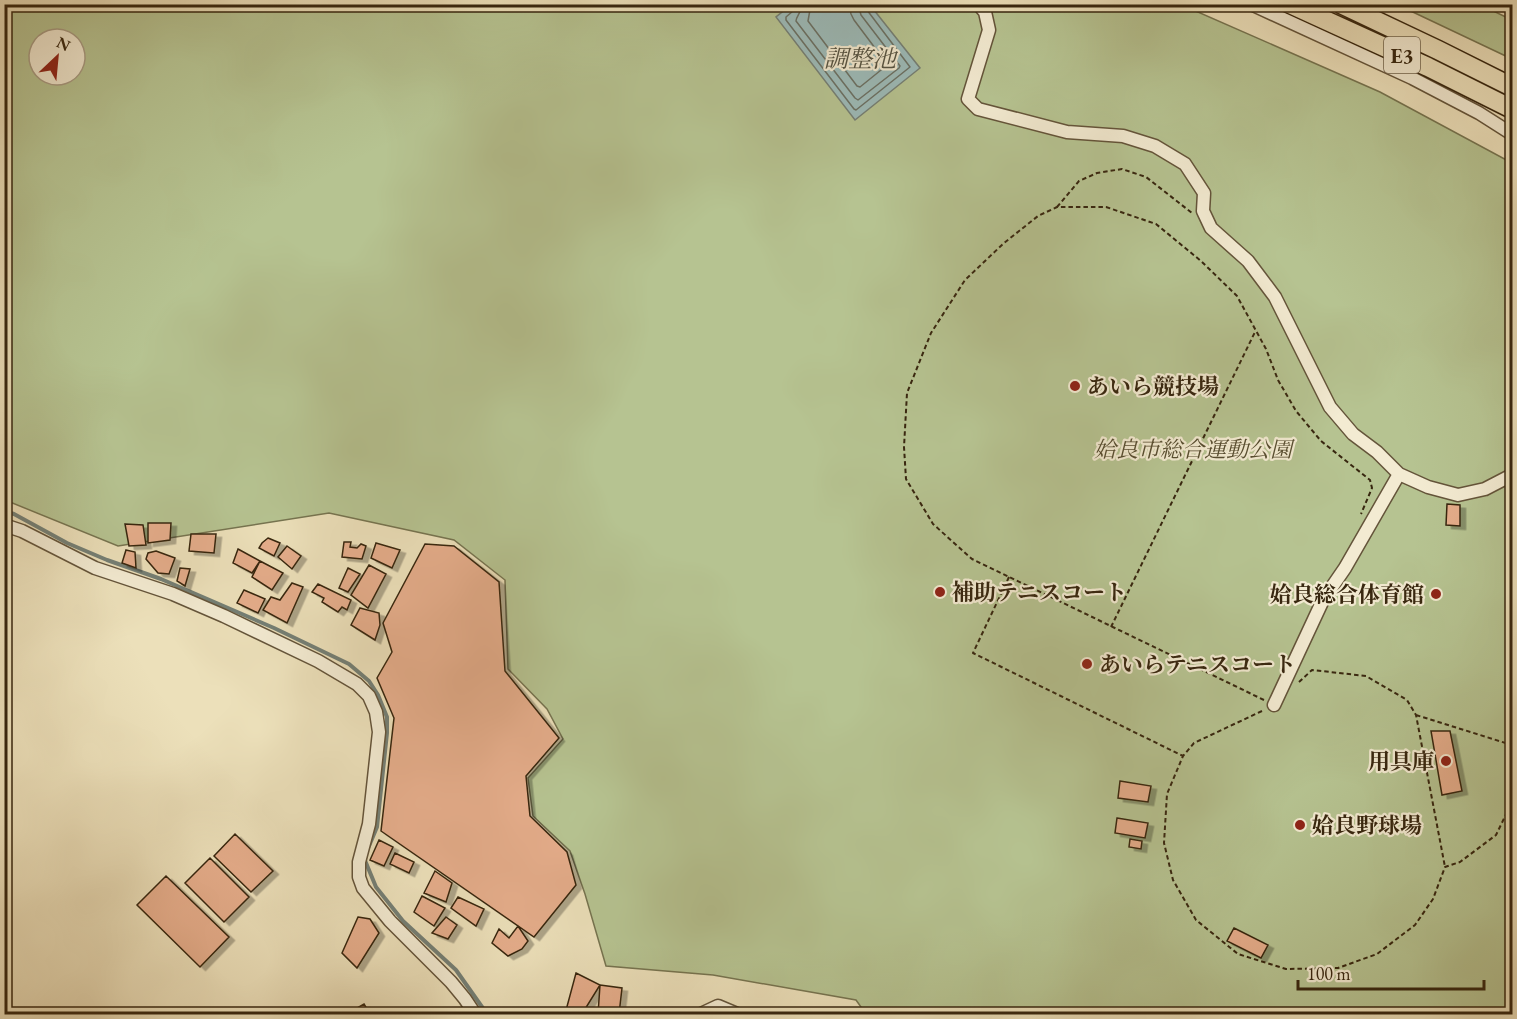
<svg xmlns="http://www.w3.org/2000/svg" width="1517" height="1019" viewBox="0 0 1517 1019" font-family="'EB Garamond','Noto Serif JP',serif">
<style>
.green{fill:#b6c391;stroke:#767450;stroke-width:1.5;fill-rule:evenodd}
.water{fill:#9cbbb9;stroke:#747f75;stroke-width:1.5}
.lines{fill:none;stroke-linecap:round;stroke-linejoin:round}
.shore{stroke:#6a7064;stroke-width:1.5}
.stream{stroke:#747f75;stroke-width:4}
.building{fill:#e5ad8b;stroke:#37260f;stroke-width:1.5;filter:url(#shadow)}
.minor-casing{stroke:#64543a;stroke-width:15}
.highway-casing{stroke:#37260f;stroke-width:21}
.path{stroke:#37260f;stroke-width:2;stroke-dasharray:4.5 3;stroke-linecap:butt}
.minor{stroke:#f3ebd2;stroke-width:12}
.highway{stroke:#ece0ba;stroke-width:18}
.poi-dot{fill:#8f2418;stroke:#f3ebd2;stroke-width:2}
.labels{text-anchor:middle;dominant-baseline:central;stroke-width:4.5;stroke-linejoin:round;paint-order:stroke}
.shield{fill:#f3ebd2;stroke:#6f614a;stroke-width:1.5}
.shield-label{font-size:21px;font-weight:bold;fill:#37260f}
.poi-label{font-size:22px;font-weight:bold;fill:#37260f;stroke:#f3ebd2;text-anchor:start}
.park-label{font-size:22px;font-style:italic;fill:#574d30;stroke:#f3ebd2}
.water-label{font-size:24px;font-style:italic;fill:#555342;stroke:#f3ebd2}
</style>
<defs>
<filter id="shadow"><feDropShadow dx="5.5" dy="3.5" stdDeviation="0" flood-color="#0004"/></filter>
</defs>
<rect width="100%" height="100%" fill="#ece0ba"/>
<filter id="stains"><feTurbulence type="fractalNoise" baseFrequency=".00333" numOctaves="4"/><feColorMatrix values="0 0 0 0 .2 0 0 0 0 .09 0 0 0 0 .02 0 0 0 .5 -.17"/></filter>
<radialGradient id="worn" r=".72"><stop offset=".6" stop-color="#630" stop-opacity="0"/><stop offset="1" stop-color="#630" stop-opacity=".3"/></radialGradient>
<!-- green -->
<path class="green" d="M8 4 1182 5 1380 92 1512 163V1014H866L856 1000 713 975 606 966 585 894 570 851 533 816 528 778 563 739 547 709 508 669 505 580 454 540 329 513 118 546 5 500 4 9ZM39 39H75V75H39Z
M1398 5H1481L1512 20V59Z"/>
<!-- water -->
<path class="water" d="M791 5H870L920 68 855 120 776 17Z"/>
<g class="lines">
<!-- shore -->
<path class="shore" d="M794 4 793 11 786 17V20L854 109 856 110 910 67 867 10 866 4
M802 4C802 12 796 16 796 21L855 98 858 100 899 68 900 66 861 15 858 4
M811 4 808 21 857 86 860 87 886 66 887 64 854 20 851 14 849 4"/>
<!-- stream -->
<path class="stream" d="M4 511 14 514 67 543 107 560 161 579 274 628 349 664 369 681 378 695 387 717V733L377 827 369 846
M364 858 376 887 403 921 456 970 487 1014"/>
</g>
<!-- building -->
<path class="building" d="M1447 504 1460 505V526L1446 525Z
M148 523H171L170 540 148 543Z
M125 524 143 525 146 545 129 546Z
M191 534H216L214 553 189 551Z
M268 538 280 543 274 556 259 548 262 543Z
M344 542H351L350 547 357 548 361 544 366 546 362 559 342 557Z
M376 543 400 550 392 568 371 558Z
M425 544 454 546 499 582 505 671 559 738 526 776 530 816 567 852 576 885 534 937 381 831 394 718 377 678 392 652 383 623Z
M287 546 301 556 292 569 278 557Z
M238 549 260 561 252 573 233 563Z
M126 550 135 552 136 568 122 563Z
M156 551 175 558 169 574 158 573 146 559 148 553Z
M260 561 283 573 272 590 252 577Z
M369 565 386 574 368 608 351 595Z
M180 568 190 569 185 586 177 581Z
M348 568 360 574 348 592 339 588Z
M292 583 303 587 287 623 263 610 271 597 280 600Z
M318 584 351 600 347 610 342 607 338 612 322 602 324 598 312 592Z
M244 590 265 599 258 613 237 603Z
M360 608 379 613 380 625 375 640 351 625Z
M1431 731H1450L1462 791 1442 795Z
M1120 781 1151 786 1148 802 1118 798Z
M1117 818 1148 823 1145 838 1115 833Z
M235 834 273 871 251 892 214 856Z
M1130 839 1142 841 1141 849 1129 847Z
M379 840 393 847 384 866 370 860Z
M395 853 414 862 409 873 390 864Z
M210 858 249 897 224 922 185 883Z
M435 871 452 883 446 902 424 893Z
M166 876 229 937 200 967 137 905Z
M422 896 445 908 434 926 414 912Z
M458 897 484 909 476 926 451 908Z
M358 917 370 919 379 933 357 968 342 953Z
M446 917 457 925 448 939 432 933Z
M518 926 528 941 522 949 508 956 492 943 499 929 509 938Z
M1234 928 1268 945 1261 958 1227 941Z
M576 973 600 985 582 1014H565Z
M600 985 622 988 619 1014H598Z
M364 1004 370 1014H351L350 1012Z"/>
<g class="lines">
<!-- minor casing -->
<g class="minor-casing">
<path id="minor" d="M978 4 985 12 989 30 968 99 978 109 1067 132 1123 136 1155 146 1185 164 1204 193 1203 211 1211 228 1248 261 1275 297 1330 407 1353 434 1377 452 1399 474 1428 487 1458 495 1485 489 1512 475
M1251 4 1412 78 1479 113 1512 134
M4 525 22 531 95 568 173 594 224 616 318 661 357 684 369 696 376 712 379 732 369 824 359 862V877L363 888 390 921 451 982 465 999 475 1014
M1274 705 1323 600 1345 568 1399 474
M701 1014 718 1006 737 1014"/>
</g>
<!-- highway casing -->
<g class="highway-casing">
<path id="highway" d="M1290 4 1428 67 1512 109
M1341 4 1438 50 1512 87"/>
</g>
<!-- path -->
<path class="path" d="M1057 207 1079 181 1097 173 1122 169 1146 177 1192 213
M1009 577 973 653 1183 756
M1111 627 1255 332
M1299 682 1312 670 1366 676 1407 700 1416 715 1445 867
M1264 700 972 559 933 524 906 479 904 447 907 393 931 333 965 280 1004 243 1038 216 1057 207H1106L1156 224 1201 261 1237 296 1266 349 1278 380 1296 411 1321 441 1370 480 1372 488 1361 514
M1262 711 1194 743 1183 756 1167 794 1164 843 1173 880 1196 920 1238 954 1286 969 1338 968 1377 954 1415 925 1433 899 1445 867 1460 862 1496 835 1512 802
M1416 715 1512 745"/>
<!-- minor -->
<use href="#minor" class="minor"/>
<!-- highway -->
<use href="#highway" class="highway"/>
</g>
<!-- markers -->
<g class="poi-dot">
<circle cx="1075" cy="386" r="6"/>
<circle cx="940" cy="592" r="6"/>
<circle cx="1436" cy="594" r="6"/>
<circle cx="1087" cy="664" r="6"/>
<circle cx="1446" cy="761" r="6"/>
<circle cx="1300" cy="825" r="6"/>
</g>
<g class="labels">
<!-- shield labels -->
<rect class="shield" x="1384" y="37" width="36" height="36" rx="4.5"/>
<g class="shield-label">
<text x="1402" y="55">E3</text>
</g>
<!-- poi labels -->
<g class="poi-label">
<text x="1087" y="386">あいら競技場</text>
<text x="952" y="592">補助テニスコート</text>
<text x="1424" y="594" text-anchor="end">姶良総合体育館</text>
<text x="1099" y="664">あいらテニスコート</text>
<text x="1434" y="761" text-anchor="end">用具庫</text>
<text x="1312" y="825">姶良野球場</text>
</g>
<!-- park labels -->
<g class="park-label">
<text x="1193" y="449">姶良市総合運動公園</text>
</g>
<!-- water labels -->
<g class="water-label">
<text x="860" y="58">調整池</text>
</g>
</g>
<!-- margin -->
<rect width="1517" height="1019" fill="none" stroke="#ece0ba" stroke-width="24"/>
<rect x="6" y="6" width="1505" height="1007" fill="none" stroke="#37260f" stroke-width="3"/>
<rect x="12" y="12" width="1493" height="995" fill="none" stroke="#37260f" stroke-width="1.5"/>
<!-- north arrow -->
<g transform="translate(57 57) rotate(26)"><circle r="28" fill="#f3ebd2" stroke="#a89c84" stroke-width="1.5"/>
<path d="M0-4.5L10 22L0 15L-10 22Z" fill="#8f2418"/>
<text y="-9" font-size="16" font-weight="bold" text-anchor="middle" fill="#37260f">N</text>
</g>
<!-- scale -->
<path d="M1298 980v9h186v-9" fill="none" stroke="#37260f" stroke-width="3"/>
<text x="1307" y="980" font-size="18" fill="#37260f" stroke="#f3ebd2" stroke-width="4.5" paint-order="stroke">100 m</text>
<rect width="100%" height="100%" filter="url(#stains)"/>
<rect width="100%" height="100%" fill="url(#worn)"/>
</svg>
